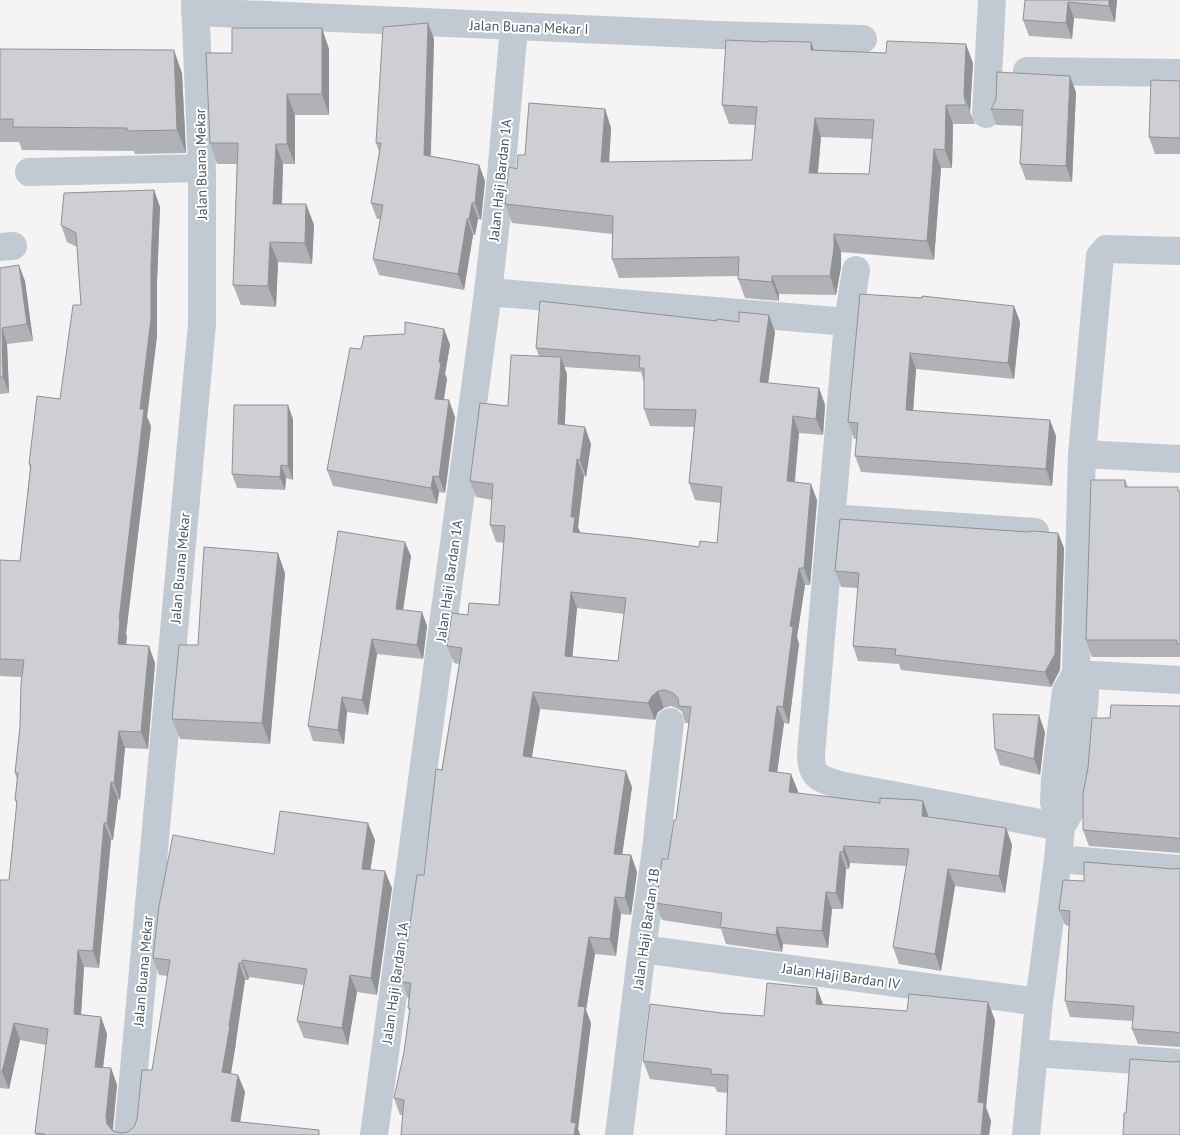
<svg xmlns="http://www.w3.org/2000/svg" width="1180" height="1135" viewBox="0 0 1180 1135" font-family="'PT Sans',sans-serif">
<style>
.lines{fill:none;stroke-linecap:round;stroke-linejoin:round}
.minor{stroke:#c1cad2;stroke-width:28}
.wall{fill:#b0b2b7;fill-rule:evenodd}
.shaded-wall{fill:#909195}
.building{fill:#cdcfd5;stroke:#909195;fill-rule:evenodd}
.labels{text-anchor:middle;dominant-baseline:central;stroke-width:4;stroke-linejoin:round;paint-order:stroke}
.street-label{font-size:14px;fill:#4a5661;stroke:#fff}
</style>
<rect width="100%" height="100%" fill="#f5f3f3"/>
<g class="lines">
<!-- minor -->
<path class="minor" d="M195 12 718 35 863 39
M1027 71 1180 73
M986 114 992 0
M29 172 202 168
M0 247 13 246
M856 270 848 322 811 754C811 777 819 778 839 785L1061 827
M488 292 848 322
M1082 454 1180 459
M831 518 1035 532
M1076 674 1180 680
M1061 827 1074 805 1078 782 1085 693 1076 674 1082 454 1100 256 1106 249 1180 251
M1058 859 1180 869
M642 949 1039 1002
M1034 1053 1180 1063
M128 1135 202 324V168L195 0
M374 1135 488 292 500 187 514 27
M619 1135 642 949 657 842 659 820 670 722
M1026 1135 1039 1002 1058 859 1061 827 1054 802 1055 780 1066 691 1076 674"/>
</g>
<!-- wall -->
<path class="wall" d="M1025 0H1117L1115 22 1074 18 1072 39 1029 36 1023 20Z
M434 39 431 156 479 165 485 181 481 220 478 219 475 235H473L464 290 379 275 373 259 380 219H377L371 203 379 152 376 143Z
M0 49 182 73 186 153 135 154 134 151 22 150 19 142H0Z
M329 49V115H295V164H283L282 204H306L314 225 312 264 278 262 276 307 241 305 233 285 237 164H217L210 143Z
M814 50 973 63 970 112 975 124H953L952 168H941L934 260 841 252V267L836 295 779 294V301L745 298 738 279V276L619 278 612 259V234L512 223 505 204 517 169 525 155 605 109 611 128 609 162 752 160 755 125 729 124 722 105ZM821 137 872 139 869 174 818 173Z
M1180 81V154H1155L1149 137Z
M1076 92 1072 182 1026 180 1020 164 1022 126 996 125 991 109Z
M154 190 160 207 157 282V336L147 417 151 426 126 634 127 636 126 644 155 663 148 749 125 748 120 800 118 799 113 840H111L99 968 84 967 81 1014 101 1017 107 1034 103 1067 111 1068 117 1085 113 1130 120 1133 128 1132 134 1127 137 1119 152 1070 168 976 159 975 153 958 274 854 375 840 370 870 392 888 377 995 357 992 348 1045 304 1038 297 1021 304 985 249 977 248 980H245L236 1041V1043L231 1074 245 1092 240 1122 321 1135H36L35 1133 46 1045 20 1040 9 1089 0 1088V880H9L17 805 15 800 17 779 15 773 20 727 22 677 0 676V560L20 561 30 469 29 464 60 399 81 305 77 247 67 242 61 225Z
M0 268 25 281 33 341 7 344 9 393 0 394Z
M860 294 1014 306 1020 322 1014 379 916 369 913 411 1056 436 1052 486 861 472 855 456 857 439H854L848 422Z
M444 329 450 345 445 374 447 379 444 400 455 417 445 493 439 492 437 504 333 486 327 470 361 349 405 334Z
M775 332 768 383 819 388 825 405 823 435 799 433 795 482 817 500 810 585H805L797 637 799 644 789 724 784 723 777 772 798 791 797 793 929 817 1006 828 1012 845 1005 893 955 886 941 971 899 964 893 947 907 866 850 863 849 869H846L843 909H832L828 948 783 944 782 952 726 944 721 929 662 920 656 903 668 859 676 820 689 723H685L682 712 680 710 671 706 664 708 658 712 655 720 540 709 532 757 632 787 622 854 631 855 637 872 631 915 621 914 616 956 595 954 586 1010 591 1023 578 1129 580 1135H401L403 1115H400L394 1098 404 1052 410 1013 408 1008 409 999H408L402 982 424 875 459 664 454 663 447 646 468 615 499 605 504 543 496 542 490 525 492 500 476 497 470 481 508 406 539 356 536 348ZM564 367 641 372 644 382V409L650 426 694 427 689 483 695 500 721 503 717 543 699 547 580 533 578 527 584 476 586 477 591 444 565 424 567 374ZM577 608 624 614 618 661 572 657Z
M293 419V480L286 478 285 490 237 488 232 474Z
M1125 480 1128 487 1180 491V657H1092L1086 640Z
M1028 532 1058 533 1064 548 1060 670 1051 687 901 670 899 664 858 661 853 646 858 588 841 587 835 571Z
M411 556 403 610 422 612 427 626 423 659 377 654 368 715 347 712 344 744 313 741 308 726Z
M285 573 270 744 180 739 172 719 198 645Z
M1180 706V853L1089 846 1083 830 1110 718Z
M1045 732 1040 775 1000 765 995 749Z
M1180 868V1047L1138 1044 1132 1029 1133 1021 1070 1017 1065 1001 1069 926 1065 925 1059 910 1084 881Z
M817 988 823 1005 995 1020 986 1107 991 1121 989 1135H726L728 1093 717 1092 715 1087 650 1079 643 1061 722 1013 764 1016Z"/>
<!-- shaded-wall -->
<path class="shaded-wall" d="M1109 0H1117L1115 22 1109 6Z
M1068 2 1074 18 1072 39 1066 23Z
M428 23 434 39 430 171 424 155Z
M322 28 329 49V115L322 94Z
M811 42 818 61 811 50Z
M966 44 973 63 970 112 964 94Z
M174 50 182 73 186 153 177 130Z
M1070 76 1076 92 1072 182 1066 166Z
M287 94 295 115V164L287 144Z
M946 105 953 124 952 168 945 150Z
M605 109 611 128 608 181 601 162Z
M815 118 821 137 816 192 809 173Z
M276 144 283 164 281 224 273 204Z
M934 149 941 168 934 260 927 241Z
M479 165 485 181 481 220 475 203Z
M154 190 160 207 157 282V336L147 417 151 426 126 634 127 636 124 661 118 644 119 619 140 409 151 265Z
M472 203 478 219 475 235 469 219Z
M306 204 314 225 312 264 305 243Z
M467 219 473 235 464 290 458 274Z
M834 234 841 252V267L836 295 830 276Z
M270 242 278 262 276 307 268 286Z
M19 265 25 281 33 341 27 324Z
M772 276 779 294V301L772 282Z
M1014 306 1020 322 1014 379 1008 363Z
M769 315 775 332 766 399 760 382Z
M2 328 7 344 9 393 3 377Z
M444 329 450 345 445 374 447 379 441 415 435 399 439 362Z
M910 353 916 369 912 426 906 410Z
M561 357 567 374 564 440 558 424Z
M819 388 825 405 823 435 816 419Z
M449 400 455 417 445 493 439 477Z
M288 405 293 419V480L288 466Z
M793 416 799 433 793 498 787 481Z
M1050 420 1056 436 1052 486 1046 469Z
M585 427 591 444 586 477 580 460Z
M577 459 584 476 578 527 581 534 573 532 571 517Z
M281 465 286 478 285 490 280 477Z
M433 476 439 492 437 504 431 488Z
M811 484 817 500 810 585 804 568Z
M1058 533 1064 548 1060 670 1051 687 1045 672Z
M405 542 411 556 401 624 396 609Z
M278 553 285 573 270 744 262 723Z
M799 568 805 585 797 637 799 644 789 724 783 707 790 626Z
M571 592 577 608 571 673 565 656Z
M422 612 427 626 423 659 417 645Z
M372 639 377 654 368 715 362 700Z
M149 646 155 663 148 749 141 732Z
M658 691 664 708 658 712 655 720 648 703 652 696Z
M533 692 540 709 529 773 523 756Z
M342 697 347 712 344 744 338 730Z
M777 706 784 723 775 788 769 771Z
M1039 715 1045 732 1040 775 1034 759Z
M119 731 125 748 120 800 114 783Z
M626 771 632 787 620 870 614 854Z
M791 774 798 791 795 809 789 792Z
M111 782 118 799 113 840 107 823Z
M923 801 929 818 922 816Z
M104 823 111 840 99 968 93 951Z
M368 823 375 840 368 886 362 869Z
M1006 828 1012 845 1005 893 999 876Z
M844 846 850 863 849 869 843 852Z
M840 852 846 869 843 909 836 893Z
M631 855 637 872 631 915 625 898Z
M948 869 955 886 941 971 935 954Z
M385 871 392 888 377 995 371 978Z
M826 892 832 909 828 948 822 931Z
M615 897 621 914 616 956 610 939Z
M777 927 783 944 782 952 776 935Z
M589 937 595 954 586 1010 591 1023 578 1129 580 1135H574L571 1122 578 1006Z
M78 950 84 967 80 1031 74 1014Z
M242 960 249 977 248 980 242 963Z
M239 963 245 980 236 1041V1043L228 1089 222 1072Z
M350 975 357 992 348 1045 342 1028Z
M817 988 824 1007 816 1004Z
M988 1002 995 1020 986 1107 991 1121 989 1135H981L978 1102Z
M101 1017 107 1034 101 1084 95 1067Z
M14 1023 20 1040 9 1089 2 1072Z
M111 1068 117 1085 112 1134 107 1124 106 1117Z
M238 1075 245 1092 238 1135 231 1121Z"/>
<!-- building -->
<path class="building" d="M1025 0H1109V6L1068 2 1066 23 1023 20Z
M428 23 424 155 479 165 475 203H472L469 219H467L458 274 373 259 383 205 371 203 381 143H376L383 27Z
M232 28H322V94H287V144H276L273 204H306L305 243 270 242 268 286 233 285 238 143H210L206 53H232Z
M726 40 768 42V41L811 42V50L886 53 887 41 966 44 964 94 965 102 968 105H946L945 150 934 149 927 241 834 234V248L830 276H772V282L738 279 739 257 612 259 613 216 505 204 509 167 517 169 518 155H525L529 103 605 109 601 162 752 160 757 107 722 105ZM815 118 874 120 869 174 809 173Z
M0 49 174 50 177 130 127 131V128L13 127V119H0Z
M997 72 1070 76 1066 166 1020 164 1023 110 991 109 993 106 996 99Z
M1151 80 1180 81V138L1149 137Z
M154 190 151 265V319L140 409H144L119 619H120L118 644 149 646 141 732 119 731 114 783 111 782 107 823H104L93 951 78 950 74 1014 101 1017 95 1067 111 1068 106 1117 107 1124 113 1131 120 1133 128 1132 134 1127 137 1119 142 1070H152L170 960 153 958 159 906 173 835 274 854 280 811 368 823 362 869 385 871 371 978 350 975 342 1028 297 1021 307 969 242 960V963H239L229 1026H230L222 1072 238 1075 231 1121 319 1130V1135H44L45 1134 35 1133 48 1029 14 1023 2 1072H0V880H9L17 801 15 800 18 773H15L20 727 21 683 24 660 0 659V560L20 561 31 465 29 464 37 396 60 399 73 305H81L76 233 61 225 64 193Z
M19 265 27 324 2 328 3 377H0V268Z
M860 294 922 298V296L1014 306 1008 363 910 353 906 410 1050 420 1046 469 855 456 858 423 848 422Z
M540 301 717 321V319L739 322V312L769 315 760 382 819 388 816 419 793 416 787 481 811 484 804 568H799L790 626 793 627 783 707 777 706 769 771 791 774 789 792 880 803V798L917 800 923 801 922 816 1006 828 999 876 948 869 935 954 893 947 909 849 844 846 843 852H840L836 893 826 892 822 931 777 927 776 935 720 927 722 913 656 903 662 859H668L674 820H676L691 707 679 706 678 698 673 693 665 690 658 691 652 696 648 703 533 692 523 756 626 771 614 854 631 855 625 898 615 897 610 939 589 937 578 1006 585 1007 571 1122 576 1123 574 1135H401L404 1100 394 1098 404 1052 410 1008H408L411 983 402 982 417 875H424L436 769 442 770 462 648 447 646 452 613 468 615 469 603 499 605 505 526 490 525 493 484 470 481 480 403 508 406 511 355 561 357 558 424 585 427 580 460 577 459 571 517H575L573 532 633 538 699 547 700 541 717 543 722 487 689 483 696 410 644 409V368H639L640 356 536 348ZM571 592 626 598 618 661 565 656Z
M405 322 444 329 439 362 441 363 435 399 449 400 439 477 433 476 431 488 327 470 350 348 361 349 364 336 405 334Z
M234 405H288V466L281 465 280 477 232 474Z
M1091 480H1125V487H1178V491H1180V644H1177V640H1086Z
M840 519 1028 532 1033 531 1058 533 1055 654 1045 672 895 655 896 649 853 646 859 573 835 571Z
M338 531 405 542 396 609 422 612 417 645 372 639 362 700 342 697 338 730 308 726Z
M204 547 278 553 262 723 172 719 179 645H198Z
M1111 705 1180 706V839L1176 838 1083 830V794L1088 768 1092 718H1110Z
M993 714 1039 715 1034 759 995 749Z
M1084 862 1174 869 1180 868V1033L1175 1032 1132 1029 1134 1006 1065 1001 1070 911 1059 910 1063 880 1084 881Z
M767 983 817 988 816 1004 907 1011 909 994 988 1002 978 1102 984 1103 981 1135H726L728 1075 711 1074V1069L643 1061 650 1004 722 1013 764 1016Z
M1130 1059 1173 1062 1180 1061V1135H1123L1124 1113H1126Z"/>
<g class="labels">
<!-- street labels -->
<g class="street-label">
<text transform="translate(529 27) rotate(2)">Jalan Buana Mekar I</text>
<text transform="translate(201 164) rotate(-91)">Jalan Buana Mekar</text>
<text transform="translate(500 180) rotate(-84)">Jalan Haji Bardan 1A</text>
<text transform="translate(180 568) rotate(-85)">Jalan Buana Mekar</text>
<text transform="translate(449 581) rotate(-82)">Jalan Haji Bardan 1A</text>
<text transform="translate(646 929) rotate(-82)">Jalan Haji Bardan 1B</text>
<text transform="translate(143 971) rotate(-85)">Jalan Buana Mekar</text>
<text transform="translate(841 976) rotate(8)">Jalan Haji Bardan IV</text>
<text transform="translate(395 983) rotate(-82)">Jalan Haji Bardan 1A</text>
</g>
</g>
</svg>
